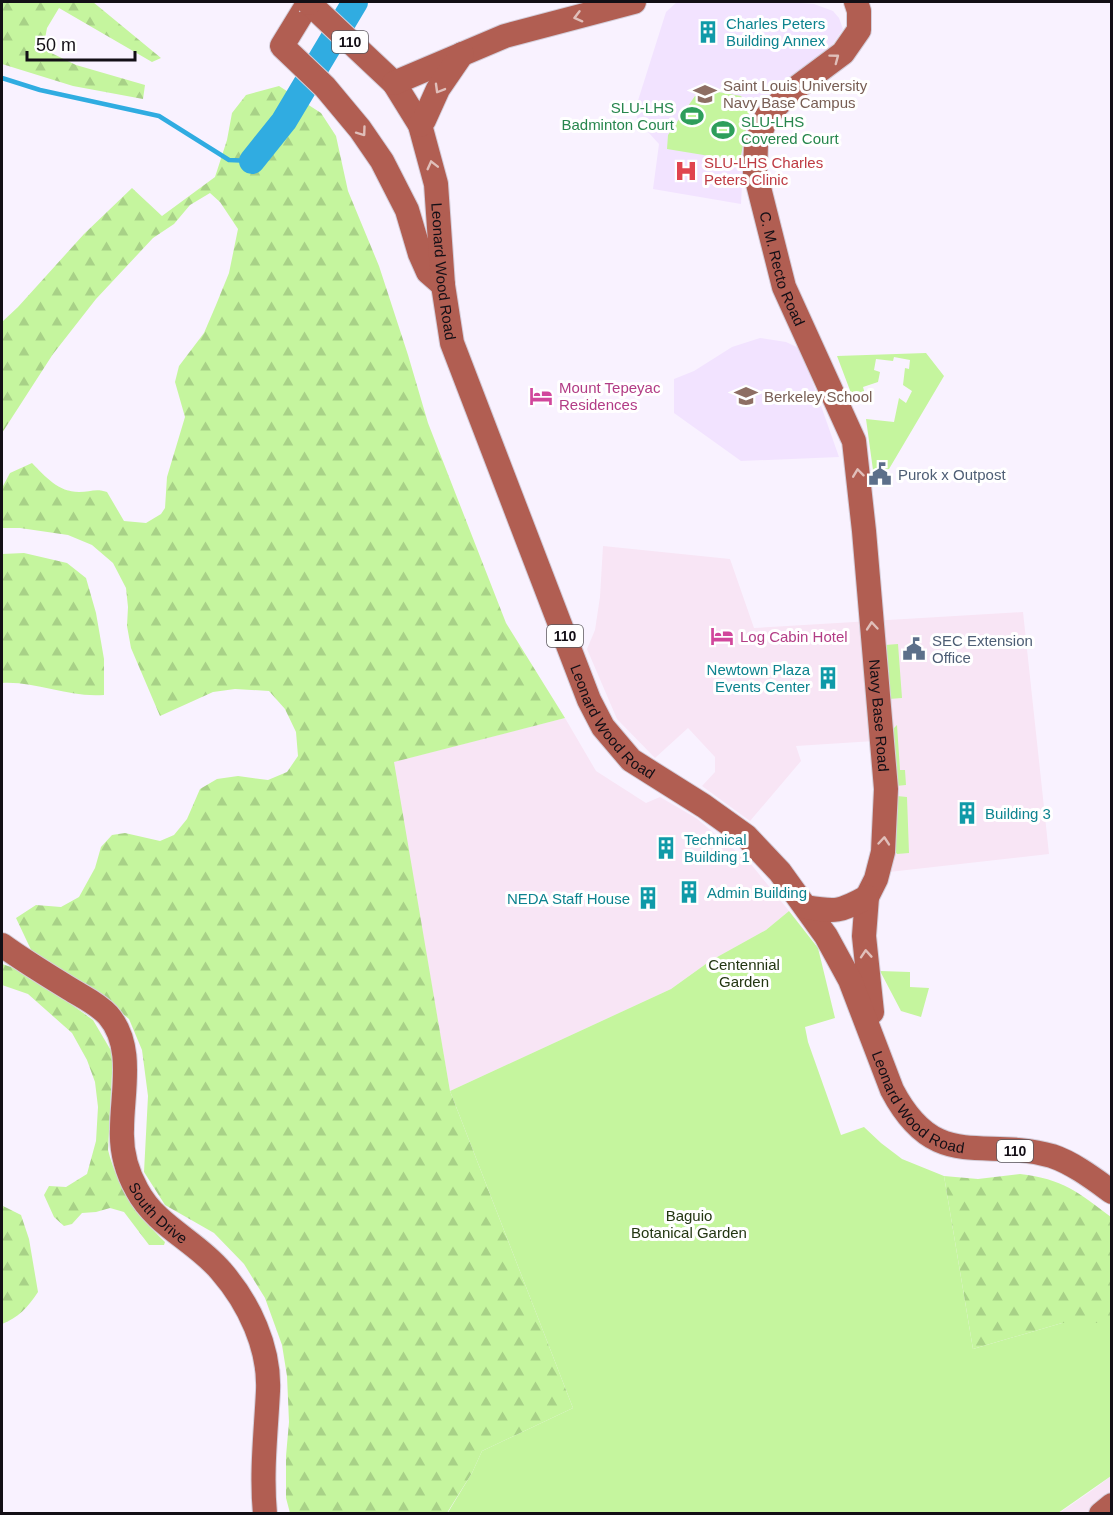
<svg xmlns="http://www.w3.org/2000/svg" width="1113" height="1515" viewBox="0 0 1113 1515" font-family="Arial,sans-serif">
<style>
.commercial{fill:#f8e5f5}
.built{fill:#f2e3ff}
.green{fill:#c5f59e}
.forest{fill:url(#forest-firs)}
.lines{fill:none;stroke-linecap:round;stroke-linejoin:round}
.stream{stroke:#30ace1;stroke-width:4.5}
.river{stroke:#30ace1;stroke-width:26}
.major-casing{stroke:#d4ceda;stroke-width:26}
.major{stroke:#b15e52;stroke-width:24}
.major-bridge-casing{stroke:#d4ceda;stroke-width:26;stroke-linecap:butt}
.major-bridge{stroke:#b15e52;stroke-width:24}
.oneway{stroke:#e0bfba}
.labels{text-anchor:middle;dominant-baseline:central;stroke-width:6;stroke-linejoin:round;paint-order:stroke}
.shield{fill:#fff;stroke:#5a575c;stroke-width:1.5}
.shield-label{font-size:14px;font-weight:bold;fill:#130f16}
.culture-label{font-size:15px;fill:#0d838f;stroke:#fff;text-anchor:start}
.education-label{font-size:15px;fill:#785e54;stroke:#fff;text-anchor:start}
.leisure-label{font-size:15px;fill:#27864d;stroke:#fff;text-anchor:end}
.health-label{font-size:15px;fill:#be3a42;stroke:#fff;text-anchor:start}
.street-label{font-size:15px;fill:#130f16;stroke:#fff}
.hotel-label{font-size:15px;fill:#b23c85;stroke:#fff;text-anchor:start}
.service-label{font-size:15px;fill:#4e5e75;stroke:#fff;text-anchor:start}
.park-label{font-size:15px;fill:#233612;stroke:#fff}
</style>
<defs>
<pattern id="forest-firs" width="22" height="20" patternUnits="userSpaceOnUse" patternTransform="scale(1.5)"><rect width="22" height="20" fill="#c5f59e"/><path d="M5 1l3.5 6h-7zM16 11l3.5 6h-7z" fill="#a8d187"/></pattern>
</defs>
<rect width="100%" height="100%" fill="#f9f2ff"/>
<!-- commercial -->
<path class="commercial" d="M603 546 730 559 754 628 1023 612 1049 854 889 872 890 740 796 746 801 761 750 821 702 786 715 772V757L688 728 655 758 617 719 587 649 595 630 600 597Z
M565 718 596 771 646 803 660 797 696 818 750 863 789 911 766 930 710 961 671 989 450 1091 393 762Z
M1111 1476V1513L1058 1514 1098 1486Z"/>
<!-- built -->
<path class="built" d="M677 2H787L814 4 833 11 839 18 843 29 833 44 825 53 783 81 757 106 743 163 741 204 653 189 659 144 638 121 635 110 666 12Z
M760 338 786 342 801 349 839 457 741 461 674 413V379L694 371 732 347Z"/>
<!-- green -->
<path class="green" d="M707 90 741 96 750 108 740 161 667 149 668 135 695 96 705 98Z
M926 353 944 376 889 469 873 470 866 419 894 422 899 398 906 403 912 391 903 385 905 368 909 369 910 360 894 357 893 361 876 359 874 370 880 372 878 382 863 387 866 398 854 401 837 356Z
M898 644 902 698 889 699 885 645Z
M897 725 900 770H905L906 785 896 786 892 730Z
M897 796 907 797 909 853 897 854 895 851Z
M789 911 818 948 835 1018 805 1027 808 1042 841 1135 864 1127 881 1143 902 1159 944 1176 973 1349 1062 1323H1111V1476L1058 1513 447 1514 472 1473 482 1451 573 1408 450 1091 671 989 710 961 766 930Z
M880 971 910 972V987L929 988 921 1017 901 1011Z"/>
<!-- forest -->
<path class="forest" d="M2 2H93L161 58 152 62 59 8 47 28 43 49 76 65 145 85 143 99 73 86 2 64Z
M279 86 321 113 336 136 348 191 379 266 408 355 428 423 506 623 565 718 394 762 450 1091 573 1408 482 1451 472 1473 447 1513H290L286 1498V1456L289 1422 287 1376 282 1345 265 1298 244 1264 214 1233 165 1205 144 1172 148 1096 142 1050 129 1019 91 988 33 954 16 918 36 905 61 907 79 897 95 868 101 847 112 835 125 833 160 841 174 835 187 819 200 789 217 779 238 776 268 780 287 772 298 756 296 732 285 709 269 691 235 689 213 692 160 716 131 648 127 626 128 607 126 588 113 563 92 545 68 535 20 528H2V488L10 473 32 463C46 477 58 492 79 492 90 492 96 488 107 492L124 521 146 523 161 514 165 508 167 477 185 417 175 382 179 366 204 333 216 305 229 273 238 229 220 202 210 193 190 205 174 224 153 238 96 299 53 354 2 433V322L18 307 84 234 132 188 162 216 215 177 227 140 232 113 246 95Z
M24 553 67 563 86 578 96 613 104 659V695C69 698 36 681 2 683V554Z
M2 964 14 968 57 994 93 1020 113 1054 108 1150C117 1186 139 1217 165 1242L164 1245H149L124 1212 110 1208 96 1212 82 1213 72 1224 64 1226 54 1217 44 1195 49 1186 66 1187 87 1174 96 1141 98 1107 95 1082 87 1060 72 1033 28 994 2 985Z
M1020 1174C1063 1179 1078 1192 1111 1217V1323H1062L973 1349 944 1176 978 1179Z
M2 1206H3L21 1215 29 1239 38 1292C28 1307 18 1318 2 1324Z"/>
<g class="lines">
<!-- stream -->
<path class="stream" d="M2 78 40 90 159 116 229 160 252 161"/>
<!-- river -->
<path class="river" d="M252 161 284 121 355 2"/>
<!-- major casing -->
<g class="major-casing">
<g id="major">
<path d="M309 2 282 46 325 87 360 129 382 161 407 210 420 254 428 272 443 285"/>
<path id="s1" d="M856 2 859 11V30L843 53 788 94 767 116 756 144 755 172 784 287 854 441 864 531 886 789 883 852 876 879 867 897 864 936 872 1012"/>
<path id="s2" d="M309 3 394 83 420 125 436 184 443 285 452 343 589 700 603 727 631 760 704 806 746 836 780 872 826 936 850 980 892 1090C936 1174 983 1136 1052 1156 1073 1163 1094 1179 1112 1192"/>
<path d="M394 83 505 36 634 2"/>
<path d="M420 125 424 120 438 89 462 54"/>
<path d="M806 907C836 912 840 912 867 897"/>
<path id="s3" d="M2 945C24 961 47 975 70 989 83 997 98 1004 108 1015 135 1046 122 1092 122 1129 121 1150 127 1172 137 1190 156 1226 196 1241 221 1271 249 1303 270 1348 268 1391 266 1432 261 1472 265 1514"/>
<path d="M1101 1514 1112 1505"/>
</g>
</g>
<!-- major -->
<use href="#major" class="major"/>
<!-- major-bridge casing -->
<g class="major-bridge-casing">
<path id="major-bridge" d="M308 2 309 3"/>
</g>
<!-- major-bridge -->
<use href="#major-bridge" class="major-bridge"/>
</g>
<!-- one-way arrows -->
<defs><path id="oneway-chevron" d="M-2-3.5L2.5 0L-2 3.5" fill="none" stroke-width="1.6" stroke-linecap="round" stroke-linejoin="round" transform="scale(1.5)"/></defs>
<g class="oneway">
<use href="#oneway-chevron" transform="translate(578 17) rotate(165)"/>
<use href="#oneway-chevron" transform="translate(835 58) rotate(-37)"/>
<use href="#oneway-chevron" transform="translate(439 89) rotate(120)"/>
<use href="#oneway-chevron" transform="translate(362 132) rotate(54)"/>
<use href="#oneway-chevron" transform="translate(432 165) rotate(-104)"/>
<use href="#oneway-chevron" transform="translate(858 473) rotate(-97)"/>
<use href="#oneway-chevron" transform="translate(872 626) rotate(-95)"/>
<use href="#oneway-chevron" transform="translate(884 841) rotate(-85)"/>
<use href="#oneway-chevron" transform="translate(866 954) rotate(-94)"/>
</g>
<!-- icons -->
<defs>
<g id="building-bare" transform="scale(1.8)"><path d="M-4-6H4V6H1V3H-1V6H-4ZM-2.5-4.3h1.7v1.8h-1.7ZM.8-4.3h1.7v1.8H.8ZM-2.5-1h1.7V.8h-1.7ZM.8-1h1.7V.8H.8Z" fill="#0f9aa8" stroke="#fff" stroke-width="2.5" paint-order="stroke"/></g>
<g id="university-bare" transform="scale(1.8)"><path d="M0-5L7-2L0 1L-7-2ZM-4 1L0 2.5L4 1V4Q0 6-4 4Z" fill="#8d6e63" stroke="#fff" stroke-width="2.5" paint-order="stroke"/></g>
<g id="stadium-bare" transform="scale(1.8)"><path d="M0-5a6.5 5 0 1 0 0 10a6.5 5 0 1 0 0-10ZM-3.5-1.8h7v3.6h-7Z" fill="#2e9e5b" stroke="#fff" stroke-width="2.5" paint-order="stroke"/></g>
<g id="hospital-bare" transform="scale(1.8)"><path d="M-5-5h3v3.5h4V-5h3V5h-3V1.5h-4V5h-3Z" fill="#e0444e" stroke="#fff" stroke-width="2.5" paint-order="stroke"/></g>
<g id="hotel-bare" transform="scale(1.8)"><path d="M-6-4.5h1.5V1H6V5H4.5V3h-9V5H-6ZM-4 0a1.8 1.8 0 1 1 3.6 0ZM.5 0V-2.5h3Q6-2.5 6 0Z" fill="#d1479c" stroke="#fff" stroke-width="2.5" paint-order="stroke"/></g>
<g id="school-bare" transform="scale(1.8)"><path d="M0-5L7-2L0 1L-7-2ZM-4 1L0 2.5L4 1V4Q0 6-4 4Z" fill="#8d6e63" stroke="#fff" stroke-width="2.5" paint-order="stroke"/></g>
<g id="civic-bare" transform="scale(1.8)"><path d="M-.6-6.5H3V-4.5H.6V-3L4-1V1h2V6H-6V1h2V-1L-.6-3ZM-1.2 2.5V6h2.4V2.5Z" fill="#5c6f8a" stroke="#fff" stroke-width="2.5" paint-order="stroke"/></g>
</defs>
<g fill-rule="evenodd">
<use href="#building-bare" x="708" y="32"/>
<use href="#university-bare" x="705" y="94"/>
<use href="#stadium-bare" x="692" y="116"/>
<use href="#stadium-bare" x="723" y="130"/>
<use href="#hospital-bare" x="686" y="171"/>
<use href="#hotel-bare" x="541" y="396"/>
<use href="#school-bare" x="746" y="396"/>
<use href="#civic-bare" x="880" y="474"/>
<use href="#hotel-bare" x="722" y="636"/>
<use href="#civic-bare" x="914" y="649"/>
<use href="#building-bare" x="828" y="678"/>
<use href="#building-bare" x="967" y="813"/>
<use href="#building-bare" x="666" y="848"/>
<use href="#building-bare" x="689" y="892"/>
<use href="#building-bare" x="648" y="898"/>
</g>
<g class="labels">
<!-- shield labels -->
<g class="shield">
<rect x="332" y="31" width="36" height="22" rx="4.5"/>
<rect x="547" y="625" width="36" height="22" rx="4.5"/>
<rect x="997" y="1140" width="36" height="22" rx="4.5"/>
</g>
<g class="shield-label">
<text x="350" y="42">110</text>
<text x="565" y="636">110</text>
<text x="1015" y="1151">110</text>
</g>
<!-- culture labels -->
<g class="culture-label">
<text x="726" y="23">Charles Peters<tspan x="726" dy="17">Building Annex</tspan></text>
<text x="810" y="669" text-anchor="end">Newtown Plaza<tspan x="810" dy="17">Events Center</tspan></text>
<text x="985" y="813">Building 3</text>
<text x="684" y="839">Technical<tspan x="684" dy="17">Building 1</tspan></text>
<text x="707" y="892">Admin Building</text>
<text x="630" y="898" text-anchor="end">NEDA Staff House</text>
</g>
<!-- education labels -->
<g class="education-label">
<text x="723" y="85">Saint Louis University<tspan x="723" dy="17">Navy Base Campus</tspan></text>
<text x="764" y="396">Berkeley School</text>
</g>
<!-- leisure labels -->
<g class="leisure-label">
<text x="674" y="107">SLU-LHS<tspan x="674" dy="17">Badminton Court</tspan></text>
<text x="741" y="121" text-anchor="start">SLU-LHS<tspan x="741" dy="17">Covered Court</tspan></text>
</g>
<!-- health labels -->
<g class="health-label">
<text x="704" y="162">SLU-LHS Charles<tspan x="704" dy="17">Peters Clinic</tspan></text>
</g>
<!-- street labels -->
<g class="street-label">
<text stroke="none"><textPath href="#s1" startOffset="314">C. M. Recto Road</textPath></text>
<text stroke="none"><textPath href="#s2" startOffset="315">Leonard Wood Road</textPath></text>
<text stroke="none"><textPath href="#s1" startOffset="777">Navy Base Road</textPath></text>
<text stroke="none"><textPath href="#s2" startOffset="801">Leonard Wood Road</textPath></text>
<text stroke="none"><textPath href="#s2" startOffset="1305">Leonard Wood Road</textPath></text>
<text stroke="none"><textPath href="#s3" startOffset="340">South Drive</textPath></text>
</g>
<!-- hotel labels -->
<g class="hotel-label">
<text x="559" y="387">Mount Tepeyac<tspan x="559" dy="17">Residences</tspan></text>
<text x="740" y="636">Log Cabin Hotel</text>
</g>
<!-- service labels -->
<g class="service-label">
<text x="898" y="474">Purok x Outpost</text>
<text x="932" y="640">SEC Extension<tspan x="932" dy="17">Office</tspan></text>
</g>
<!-- park labels -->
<g class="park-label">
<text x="744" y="964">Centennial<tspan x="744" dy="17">Garden</tspan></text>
<text x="689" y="1215">Baguio<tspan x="689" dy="17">Botanical Garden</tspan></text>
</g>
</g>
<!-- border -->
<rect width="1113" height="1515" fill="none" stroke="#130f16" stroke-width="6"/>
<!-- scale -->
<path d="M27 51v9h108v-9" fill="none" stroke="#130f16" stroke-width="3"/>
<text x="36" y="51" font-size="18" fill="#130f16" stroke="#ffffff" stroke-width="4.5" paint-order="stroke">50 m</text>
</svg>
